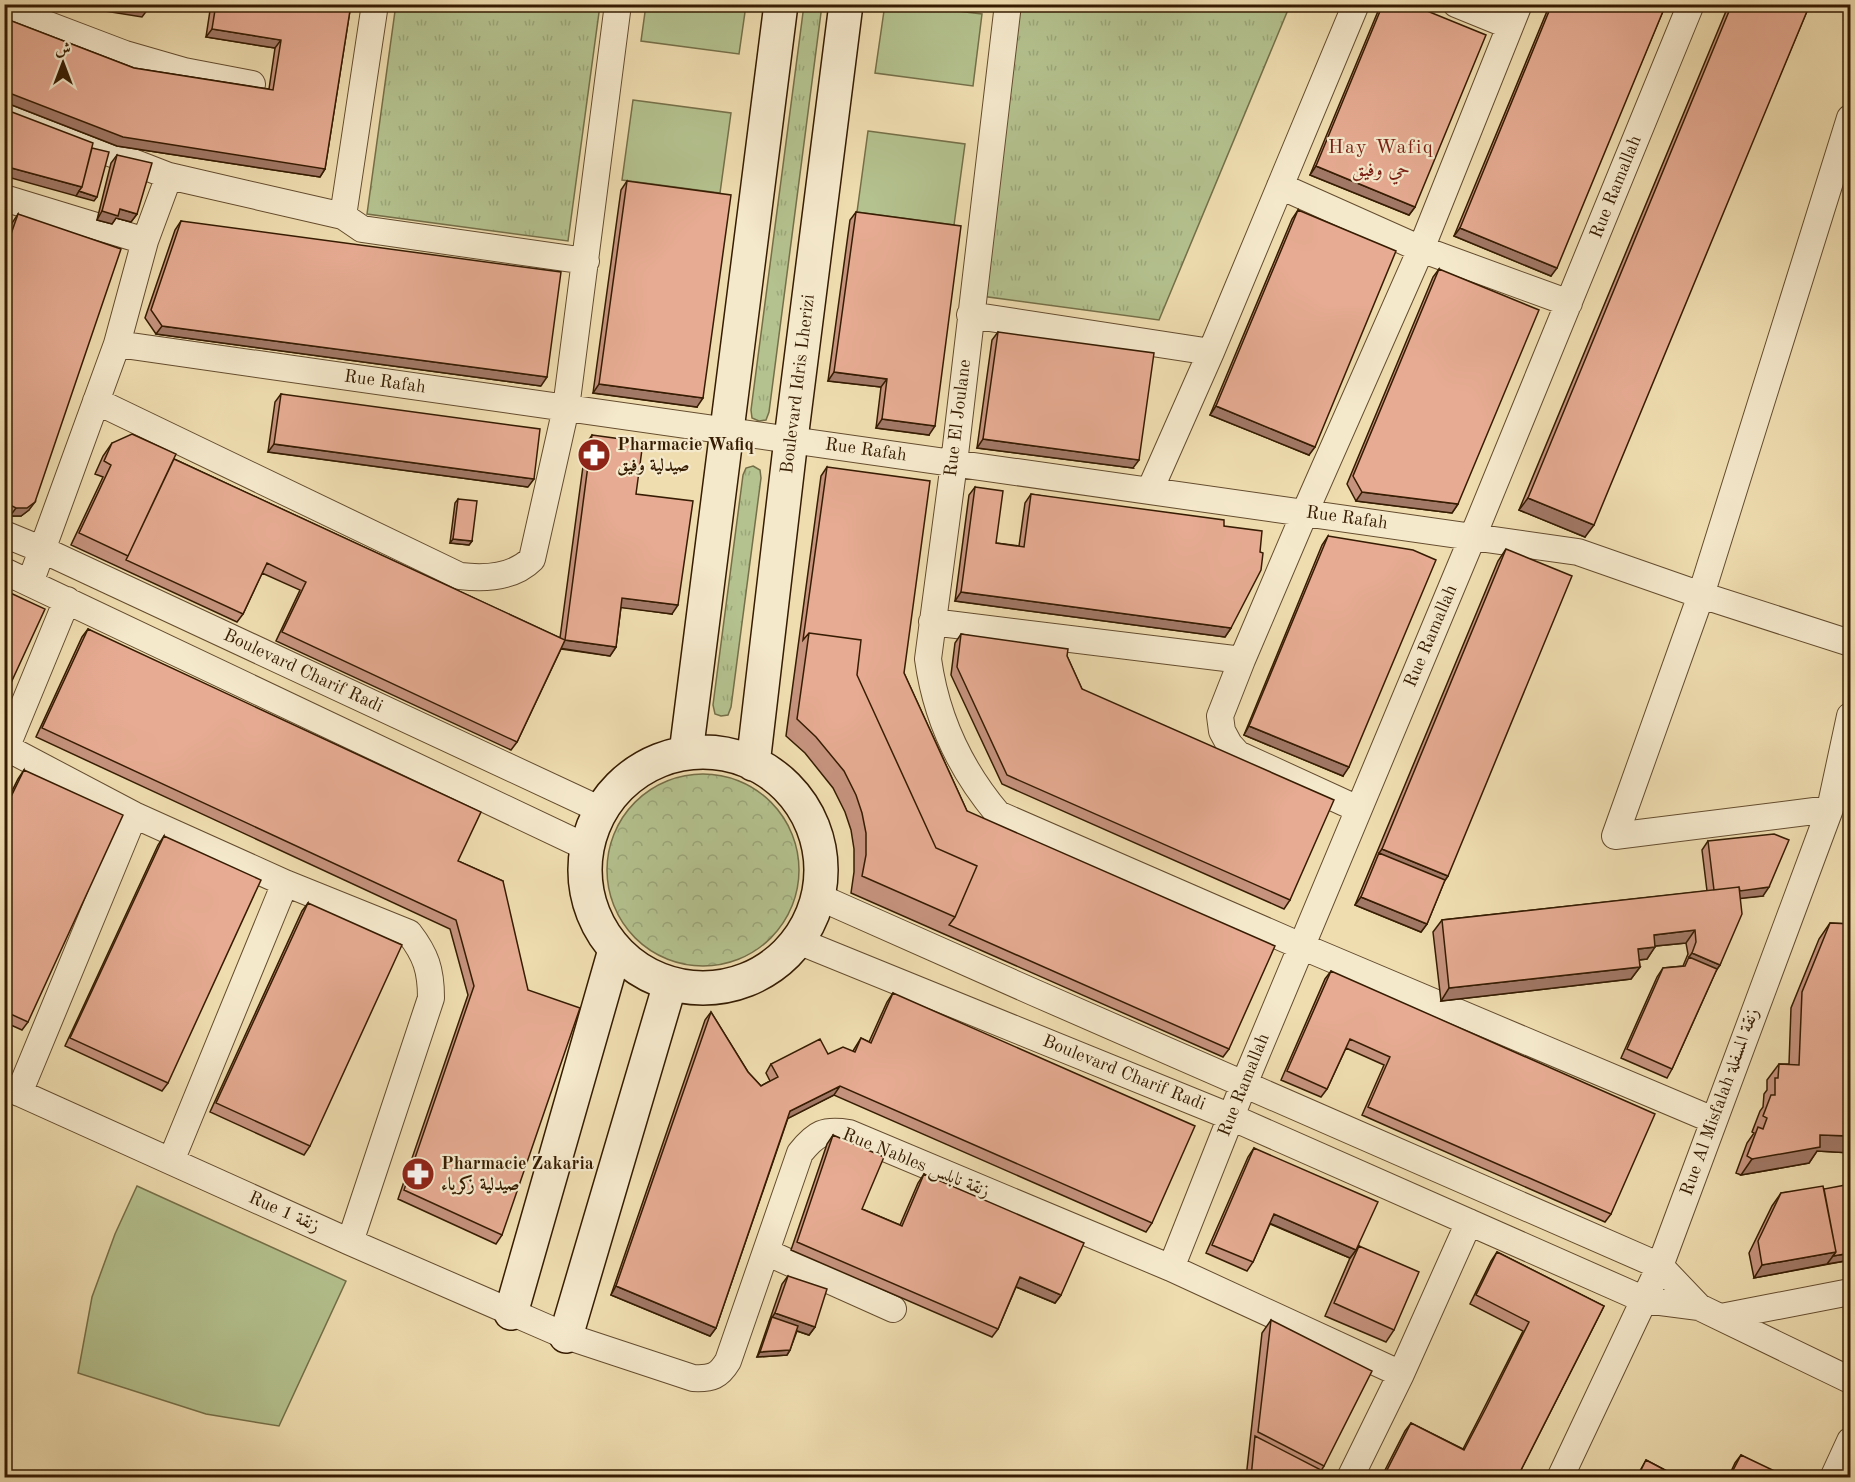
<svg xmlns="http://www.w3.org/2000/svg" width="1855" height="1482" viewBox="0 0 1855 1482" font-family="'Old Standard TT',Amiri,serif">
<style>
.grass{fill:url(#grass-tufts);stroke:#756f48;stroke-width:1.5}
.park{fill:url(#park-crowns);stroke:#756f48;stroke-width:1.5}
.garden{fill:#b4c28f;stroke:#756f48;stroke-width:1.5}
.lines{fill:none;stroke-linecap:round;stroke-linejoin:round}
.minor-casing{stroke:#644c2e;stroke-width:28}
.secondary-casing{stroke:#361c02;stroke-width:36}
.minor{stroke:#f5e9cc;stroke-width:26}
.secondary{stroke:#f5e9cc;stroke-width:33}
.wall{fill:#c6937e;stroke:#361c02;stroke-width:1.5}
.shaded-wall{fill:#a17866;stroke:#361c02;stroke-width:1.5}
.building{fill:#e6ab92;stroke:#361c02;stroke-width:1.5}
.labels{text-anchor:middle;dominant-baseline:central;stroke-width:4.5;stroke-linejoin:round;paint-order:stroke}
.street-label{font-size:18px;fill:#361c02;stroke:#f5e9cc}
.poi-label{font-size:18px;font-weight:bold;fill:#361c02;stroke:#f5e9cc;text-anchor:start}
.neighbourhood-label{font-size:20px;letter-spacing:1.5px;fill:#7a1f14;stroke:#f5e9cc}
</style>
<defs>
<pattern id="grass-tufts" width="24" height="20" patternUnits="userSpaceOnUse" patternTransform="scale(1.5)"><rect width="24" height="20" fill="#b4c28f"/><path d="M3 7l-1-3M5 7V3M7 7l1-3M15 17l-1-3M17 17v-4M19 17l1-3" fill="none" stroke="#9ba67a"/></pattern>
<pattern id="park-crowns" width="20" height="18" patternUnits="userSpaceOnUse" patternTransform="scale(1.5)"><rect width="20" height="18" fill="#b4c28f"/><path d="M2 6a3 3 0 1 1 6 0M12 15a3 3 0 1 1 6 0" fill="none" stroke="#9ba67a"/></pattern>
</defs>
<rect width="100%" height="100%" fill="#efddb0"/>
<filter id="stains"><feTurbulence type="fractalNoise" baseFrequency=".00333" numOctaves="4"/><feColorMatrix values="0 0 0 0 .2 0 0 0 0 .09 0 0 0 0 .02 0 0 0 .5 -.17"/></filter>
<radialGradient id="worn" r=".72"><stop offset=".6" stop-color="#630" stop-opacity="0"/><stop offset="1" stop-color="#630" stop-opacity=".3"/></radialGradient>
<!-- grass -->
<path class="grass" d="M396 4 600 5 568 241 367 214Z
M804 5H822L769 412 766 420 759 421 752 418 751 410Z
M1020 5H1290L1159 320 981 296Z
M753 466 760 470 761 478 731 707 728 715 721 716 715 714 713 705 743 475 746 468Z"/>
<!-- park -->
<path class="park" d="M607 870a96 96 0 1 1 192 0a96 96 0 1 1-192 0Z"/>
<!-- garden -->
<path class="garden" d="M885 4 907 5 982 14 973 86 875 73Z
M646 5H746L739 54 641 41Z
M633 100 731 113 720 193 622 180Z
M868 131 965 144 954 225 857 212Z
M137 1186 346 1281 279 1426 206 1414 78 1373 92 1297 115 1234Z"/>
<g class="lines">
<!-- minor casing -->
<g class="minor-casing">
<path id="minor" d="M1008 4 954 463 928 659C936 717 960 769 998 814L1301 946 1713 1120
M1456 4 1510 26
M4 8 125 54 184 71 252 84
M4 112 169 176
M1280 186 1421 249 1569 303
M4 198 145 241
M343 216 375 4
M970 315 1211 352
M117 344 1578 552 1701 595 1850 643
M96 401 460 576C485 579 514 577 532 559L566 408 618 4
M1150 490 1211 352 1356 4
M4 534 43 550 601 810
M4 571 586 847
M30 583 117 344 145 241 169 176 343 216 362 229 586 261
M932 622 1242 660
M7 748 134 815 285 883 409 933C426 955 431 970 431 998L350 1242
M4 753 67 600
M1358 809 1238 754 1229 744 1222 731 1220 716 1242 660 1305 512 1421 249 1519 4
M1830 809 1615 836 1701 595 1850 118
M819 897 1033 992 1660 1266 1699 1307
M798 941 1231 1117 1645 1300 1699 1307 1850 1380
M4 1086 350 1242 566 1336 693 1378C712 1379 719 1376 728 1361L800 1153C816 1133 824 1129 849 1133L1171 1268 1401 1374
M19 1093 134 815
M171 1161 285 883
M766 1252 893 1309
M1171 1268 1244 1084 1473 536 1691 4
M1721 1317 1850 1292
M1350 1478 1401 1374 1469 1222
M1560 1478 1660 1266 1830 809 1850 716
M1833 1478 1850 1441"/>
</g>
<!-- secondary casing -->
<g class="secondary-casing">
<path id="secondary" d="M585 870a118 118 0 1 1 236 0a118 118 0 1 1-236 0Z
M686 753 781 4
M753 764 791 439 846 4
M511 1313 615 950
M566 1336 670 984"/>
</g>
<!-- minor -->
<use href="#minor" class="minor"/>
<!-- secondary -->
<use href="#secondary" class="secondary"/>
</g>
<!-- wall -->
<path class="wall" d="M211 4H351L325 169 320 177 117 146 4 102V18L134 68 269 89 275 48 206 37Z
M1381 4H1410L1415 207 1409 215 1310 175Z
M1550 4H1666L1551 276 1454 236Z
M1729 4H1810L1585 537 1519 510Z
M117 155 137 214 131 222 116 218 112 224 97 220 111 163Z
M627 181 697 407 593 393 621 190Z
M1298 210 1309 455 1210 415 1292 219Z
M856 212 929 435 876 428 881 387 828 381 850 220Z
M18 214 29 510 21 516H10L4 513V246L12 223Z
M181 221 541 386 156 334 145 318 175 230Z
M1439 269 1458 504 1452 513 1356 501 1347 484 1433 277Z
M998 332 1133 468 977 448 992 340Z
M281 394 528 487 268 452 275 402Z
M592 435 636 494 672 614 621 607 616 647 610 656 561 649 517 742 511 750 276 641 300 590 262 573 243 614 237 622 71 545 103 477 95 474 103 456 112 443 174 459 560 638 586 444Z
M827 467 904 673 967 811 1229 1049 1223 1057 851 893 854 872V849L851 830 845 812 833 788 805 753 786 736 821 476Z
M975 487 996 543 1019 546 1025 503 1031 494 1224 526 1231 628 1225 637 955 601 969 495Z
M458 499 472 541 469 545 450 543 455 503Z
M1328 536 1343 776 1244 735 1322 545Z
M1506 549 1448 876 1445 880 1427 924 1421 932 1355 905 1498 561Z
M88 629 458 861 503 881 502 1235 496 1244 398 1199 468 995 450 929 36 737 82 637Z
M961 634 1067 656 1082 689 1290 900 1284 909 1002 784 951 675 955 643Z
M24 770 28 1022 22 1030 4 1022V807L18 779Z
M164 836 168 1083 162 1091 65 1046 158 845Z
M1708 841 1763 896 1740 898 1720 965 1717 969 1672 1069 1667 1078 1621 1058 1657 977 1663 968 1683 966 1688 954 1686 943 1655 946 1647 959 1639 960 1640 967 1631 979 1441 1001 1433 932 1442 920 1707 891 1702 850Z
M308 903 310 1146 304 1155 210 1112 302 911Z
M1830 923 1851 924V1153L1817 1151 1809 1163 1741 1175 1736 1173 1747 1143 1754 1133 1752 1132 1760 1111 1763 1107 1764 1094 1767 1090V1080L1779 1064H1789L1791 1008 1819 939Z
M1331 971 1611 1214 1605 1222 1362 1115 1384 1065 1346 1048 1327 1089 1321 1097 1281 1080 1325 979Z
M893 993 1152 1223 1146 1232 834 1095 788 1118 716 1328 710 1336 611 1295 705 1020 711 1012 748 1072 761 1086 770 1081 766 1073 771 1064 828 1054 853 1051 861 1038 869 1042 887 1002Z
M833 1135 862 1209 900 1225 918 1183 924 1174 1061 1295 1055 1303 1016 1287 998 1329 992 1337 791 1250 827 1144Z
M1254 1148 1350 1258 1270 1224 1253 1262 1247 1271 1206 1253 1248 1157Z
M1824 1189 1851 1260 1754 1278 1749 1253 1772 1206 1781 1193Z
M1359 1246 1394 1330 1386 1342 1325 1316 1350 1258Z
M1497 1252 1604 1306 1517 1478H1381L1405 1431 1411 1423 1463 1449 1480 1416 1523 1331 1470 1304 1491 1261Z
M788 1276 815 1327 809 1335 797 1331 790 1350 787 1355 757 1357 782 1284Z
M1271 1320 1324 1466 1317 1478H1246L1262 1333Z
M1741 1455 1781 1478H1728L1735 1463Z
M1646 1460 1680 1478H1636Z"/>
<!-- shaded-wall -->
<path class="shaded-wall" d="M95 4H122L148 9 142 17 92 9Z
M212 29 281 40 275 48 206 37Z
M4 91 325 169 320 177 117 146 4 102Z
M4 166 82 187 76 196 4 176Z
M1316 166 1415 207 1409 215 1310 175Z
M79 191 97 197 94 201 76 196Z
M120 209 137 214 131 222 116 218 112 224 97 220 102 211Z
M1460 228 1557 268 1551 276 1454 236Z
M162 326 547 377 541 386 156 334Z
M834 372 887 379 881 387 828 381Z
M599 384 703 398 697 407 593 393Z
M1216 406 1315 447 1309 455 1210 415Z
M882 419 935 426 929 435 876 428Z
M983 439 1139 460 1133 468 977 448Z
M274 444 534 479 528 487 268 452Z
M1362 492 1458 504 1452 513 1356 501Z
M1528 498 1594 525 1585 537 1519 510Z
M35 502 29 510 21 516H10L16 508Z
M453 539 472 541 469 545 450 543Z
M961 592 1231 628 1225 637 955 601Z
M622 598 678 605 672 614 616 607Z
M565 640 616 647 610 656 559 648Z
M1249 726 1349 767 1343 776 1244 735Z
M1382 849 1448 876 1439 889 1379 853Z
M1769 887 1763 896 1708 902 1714 893Z
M1361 897 1427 924 1421 932 1355 905Z
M1695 930 1686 943 1645 947 1654 935Z
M1655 947 1647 959 1629 961 1638 949Z
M1692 953 1720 965 1711 978 1689 957Z
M1640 967 1631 979 1441 1001 1449 988Z
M840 1086 834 1095 785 1120 790 1111Z
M1820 1135 1851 1136V1153L1817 1151 1809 1163 1741 1175 1752 1159Z
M1274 1214 1356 1250 1350 1258 1269 1223Z
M1836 1252 1827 1264 1754 1278 1762 1265Z
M1851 1253V1260L1827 1264 1833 1256Z
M1020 1277 1061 1295 1055 1303 1014 1286Z
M616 1286 716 1328 710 1336 611 1295Z
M775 1313 815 1327 809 1335 771 1322 772 1317 769 1322Z
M790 1350 787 1355 757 1357 760 1352Z"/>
<!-- building -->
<path class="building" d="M122 4H149L148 9Z
M216 4H351L325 169 123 137 4 91V18L134 68 273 90 281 40 212 29Z
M1383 4H1410L1486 35 1415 207 1316 166Z
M1552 4H1666L1557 268 1460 228Z
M1732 4H1810L1594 525 1528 498Z
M4 109 93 143 82 187 4 166Z
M92 148 109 152 97 197 79 191 82 187Z
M117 155 152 163 137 214 120 209 118 216 102 211Z
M627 181 731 195 703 398 599 384Z
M1298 210 1396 251 1315 447 1216 406Z
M856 212 961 226 935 426 882 419 887 379 834 372Z
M18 214 121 249 35 502 27 508H16L4 502V254Z
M181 221 561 272 547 377 162 326 151 310Z
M1439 269 1539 310 1458 504 1362 492 1353 476Z
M998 332 1154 353 1139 460 983 439Z
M281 394 540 429 534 479 274 444Z
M132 434 176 454 128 556 79 533 111 465 104 461 112 443Z
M592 435 643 442 636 494 693 501 678 605 622 598 616 647 565 640Z
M174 459 565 640 517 742 282 632 306 582 267 563 243 614 126 560 128 556Z
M827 467 930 481 904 673 967 811 1275 946 1229 1049 949 925 955 917 977 866 936 848 857 675 861 640 809 633 803 640Z
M975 487 1003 491 996 543 1024 547 1031 494 1224 520V526L1262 531 1260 552 1263 553 1261 570 1231 628 961 592Z
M458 499 477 501 472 541 453 539Z
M1328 536 1413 550 1436 560 1349 767 1249 726Z
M1506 549 1572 576 1448 876 1382 849Z
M4 590 45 609 4 698Z
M88 629 481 812 458 861 503 881 528 990 580 1008 502 1235 404 1190 474 986 456 920 42 728Z
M809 633 861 640 857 675 936 848 977 866 955 917 862 876 866 855V833L862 813 856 795 844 771 816 737 797 719Z
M961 634 1068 649 1067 656 1082 689 1334 800 1290 900 1007 775 957 667Z
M24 770 123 815 28 1022 4 1011V811Z
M1774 834 1789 840 1769 887 1740 891 1739 887 1714 890 1708 841Z
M164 836 261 880 168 1083 70 1038Z
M1379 853 1445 880 1427 924 1361 897Z
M1739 887 1742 914 1720 965 1692 953 1696 942 1695 930 1654 935 1655 947 1638 949 1640 967 1449 988 1442 920Z
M308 903 402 945 310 1146 216 1103Z
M1830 923 1851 924V1136L1820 1135V1147L1752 1159 1747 1156 1758 1127 1763 1129 1767 1118 1763 1116 1771 1095H1775V1078H1778L1779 1064 1799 1065 1802 992Z
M1689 957 1717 969 1672 1069 1627 1049 1663 968 1685 966Z
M1331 971 1655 1114 1611 1214 1368 1107 1390 1057 1350 1039 1327 1089 1287 1071Z
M893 993 1195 1126 1152 1223 840 1086 790 1111 716 1328 616 1286 711 1012 748 1072 761 1086 778 1077 771 1064 820 1039 828 1054 843 1047 855 1052 861 1038 871 1043Z
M833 1135 884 1157 862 1209 902 1226 924 1174 1084 1243 1061 1295 1020 1277 998 1329 797 1242Z
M1254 1148 1378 1202 1356 1250 1274 1214 1253 1262 1212 1245Z
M1851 1184V1253L1833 1256 1836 1252 1824 1189Z
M1823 1186 1836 1252 1762 1265 1758 1241 1781 1193Z
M1359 1246 1419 1272 1394 1330 1334 1303Z
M1497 1252 1604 1306 1517 1478H1383L1411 1423 1464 1450 1486 1408 1529 1322 1476 1295Z
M788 1276 827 1289 815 1327 775 1313Z
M772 1317 798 1326 790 1350 760 1352Z
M1271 1320 1372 1371 1324 1466 1258 1432Z
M1255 1436 1321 1470 1317 1478H1251Z
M1741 1455 1783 1475 1781 1478H1729Z
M1646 1460 1680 1478H1637Z"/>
<!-- icons -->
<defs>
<g id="pharmacy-disc" transform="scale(1.725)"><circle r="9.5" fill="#8f2418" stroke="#f5e9cc"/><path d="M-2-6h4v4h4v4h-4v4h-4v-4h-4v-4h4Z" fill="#fff"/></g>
</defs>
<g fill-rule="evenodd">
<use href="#pharmacy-disc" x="594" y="455"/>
<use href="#pharmacy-disc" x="418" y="1174"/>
</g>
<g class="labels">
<!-- street labels -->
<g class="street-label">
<text transform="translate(1616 187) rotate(-68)">Rue Ramallah</text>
<text transform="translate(385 382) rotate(8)">Rue Rafah</text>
<text transform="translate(798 384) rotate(-83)">Boulevard Idris Lherizi</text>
<text transform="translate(958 418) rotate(-83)">Rue El Joulane</text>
<text transform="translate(866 450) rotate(8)">Rue Rafah</text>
<text transform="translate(1347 518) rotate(8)">Rue Rafah</text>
<text transform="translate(1431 636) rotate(-67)">Rue Ramallah</text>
<text transform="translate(303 671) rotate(25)">Boulevard Charif Radi</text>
<text transform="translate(1124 1073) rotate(22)">Boulevard Charif Radi</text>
<text transform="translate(1244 1085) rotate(-68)">Rue Ramallah</text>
<text transform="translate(1720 1102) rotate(-70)">Rue Al Misfalah زنقة المسفلة</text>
<text transform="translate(916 1163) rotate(22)">Rue Nables زنقة نابلس</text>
<text transform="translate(284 1212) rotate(24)">Rue 1 زنقة</text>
</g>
<!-- poi labels -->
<g class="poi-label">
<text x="617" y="445">Pharmacie Wafiq<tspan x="617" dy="21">صيدلية وفيق</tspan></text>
<text x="441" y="1164">Pharmacie Zakaria<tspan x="441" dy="21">صيدلية زكرياء</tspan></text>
</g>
<!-- neighbourhood labels -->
<g class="neighbourhood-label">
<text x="1381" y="148">Hay Wafiq<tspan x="1381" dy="23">حي وفيق</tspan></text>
</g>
</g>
<!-- margin -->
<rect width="1855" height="1482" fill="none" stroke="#efddb0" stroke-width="24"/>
<rect x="6" y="6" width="1843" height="1470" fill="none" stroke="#361c02" stroke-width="3"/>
<rect x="12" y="12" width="1831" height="1458" fill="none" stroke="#361c02" stroke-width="1.5"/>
<!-- north arrow -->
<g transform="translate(63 63)" stroke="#f5e9cc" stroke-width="4.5" paint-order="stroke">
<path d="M0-4.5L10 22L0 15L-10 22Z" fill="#361c02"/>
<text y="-9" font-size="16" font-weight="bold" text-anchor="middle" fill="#361c02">ش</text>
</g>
<rect width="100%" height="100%" filter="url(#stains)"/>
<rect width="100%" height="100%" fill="url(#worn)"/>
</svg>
